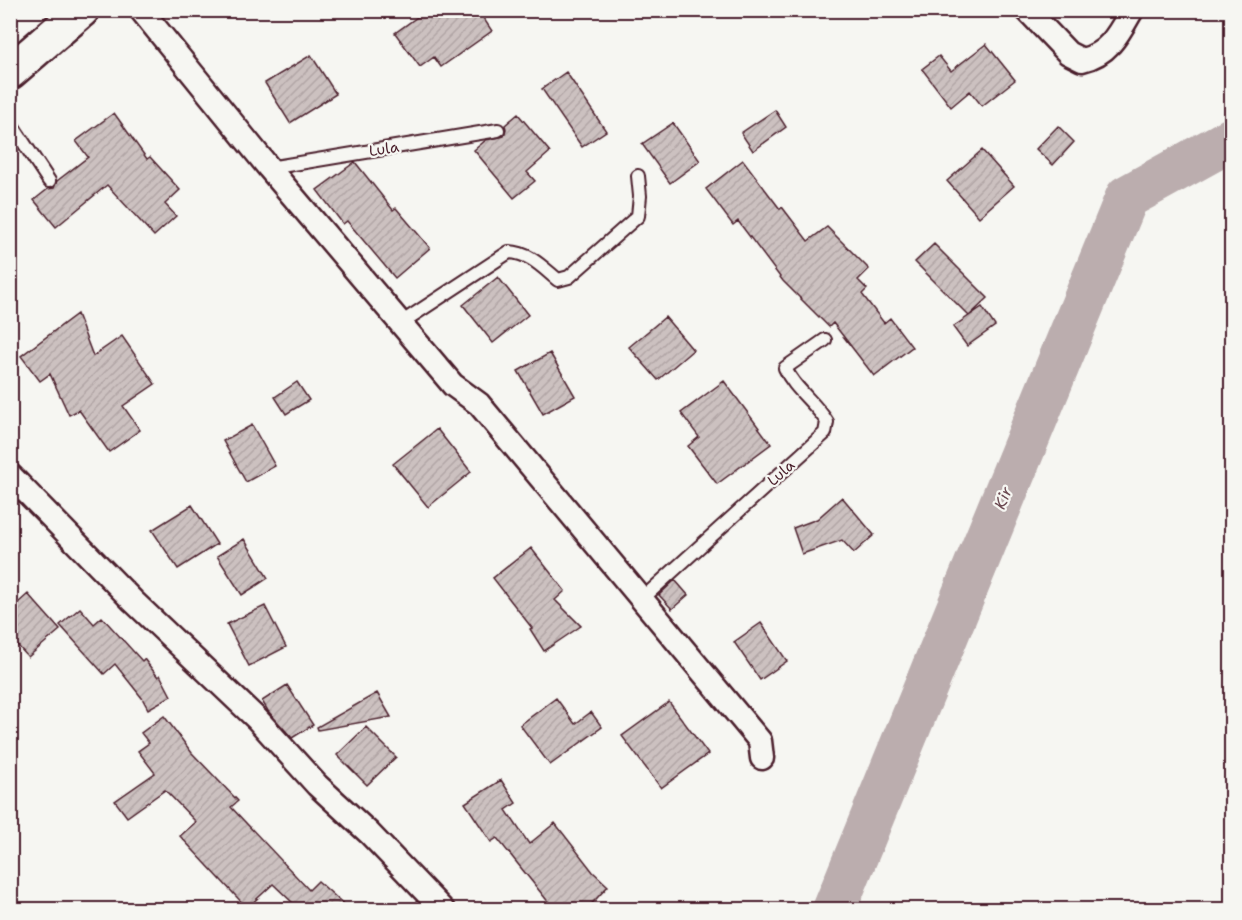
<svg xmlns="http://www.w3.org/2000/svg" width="1242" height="920" viewBox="0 0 1242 920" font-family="'Shantell Sans',sans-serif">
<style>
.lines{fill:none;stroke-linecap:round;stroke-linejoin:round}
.river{stroke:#bbadae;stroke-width:44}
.building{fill:url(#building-hatch);stroke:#4a1f2b;stroke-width:1.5}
.lane-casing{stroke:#4a1f2b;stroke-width:16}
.street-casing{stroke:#4a1f2b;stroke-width:27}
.secondary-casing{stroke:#4a1f2b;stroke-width:38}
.lane{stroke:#f6f6f2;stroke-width:12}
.street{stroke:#f6f6f2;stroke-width:22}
.secondary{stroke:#f6f6f2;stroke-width:33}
.labels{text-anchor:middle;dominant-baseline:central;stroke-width:4.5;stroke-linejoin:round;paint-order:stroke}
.street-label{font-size:15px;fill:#4a1f2b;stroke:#f6f6f2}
.water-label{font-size:16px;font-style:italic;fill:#6c4a52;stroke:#f6f6f2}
</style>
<defs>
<pattern id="building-hatch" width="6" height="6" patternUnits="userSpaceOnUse" patternTransform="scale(1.5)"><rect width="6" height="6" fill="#ccc1c0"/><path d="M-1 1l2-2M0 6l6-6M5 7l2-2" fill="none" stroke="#b1a5a5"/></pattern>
</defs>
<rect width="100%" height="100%" fill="#f6f6f2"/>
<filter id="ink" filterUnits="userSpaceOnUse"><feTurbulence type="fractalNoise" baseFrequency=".0167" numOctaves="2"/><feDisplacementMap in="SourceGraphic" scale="12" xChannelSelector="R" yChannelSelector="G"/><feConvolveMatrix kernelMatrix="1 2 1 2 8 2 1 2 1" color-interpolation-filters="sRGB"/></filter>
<g filter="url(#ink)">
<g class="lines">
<!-- river -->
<path class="river" d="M834 910 1127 197 1232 139"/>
</g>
<!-- building -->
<path class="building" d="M427 10H478L492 31 441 67 434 57 420 67 395 33Z
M986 44 1015 80 982 106 970 91 951 107 922 69 939 56 951 71Z
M311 55 336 94 290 123 265 83Z
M566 72 606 131 582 147 542 89Z
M775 110 786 127 753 151 741 133Z
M114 113 147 159 150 157 180 190 165 204 176 216 154 236 107 185 56 227 34 200 48 189 54 188 57 181 88 157 76 141Z
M518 114 550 152 527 172 535 181 514 198 474 150 486 140 504 136 506 129 505 125Z
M673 123 700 161 670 183 642 144Z
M1058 126 1074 142 1053 165 1036 149Z
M982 150 1014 186 979 217 947 181Z
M743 160 780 209 782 207 808 241 827 227 869 269 858 280 867 289 862 294 884 323 890 318 912 347 874 376 833 323 829 327 783 281 738 221 733 225 706 189Z
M355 162 393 210 396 208 430 248 395 278 347 221 343 224 317 190Z
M934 244 988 298 969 316 915 262Z
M498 277 528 315 493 343 463 305Z
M982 307 995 326 967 346 953 327Z
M77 314 93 356 122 336 155 384 123 406 140 430 109 452 79 410 69 415 50 374 40 381 21 356Z
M665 317 693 350 658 380 629 347Z
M550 353 575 396 543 414 518 371Z
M724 381 771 444 717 484 688 446 699 437 681 413Z
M297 382 309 400 286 414 275 397Z
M252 425 275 466 246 482 223 441Z
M437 429 471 472 428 507 393 464Z
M842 497 874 535 854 553 842 540 802 554 793 528 817 519Z
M192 505 217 544 178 569 152 530Z
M244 539 268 578 242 595 217 556Z
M531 548 565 591 555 600 581 626 544 651 530 629 532 628 493 578Z
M675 580 688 595 672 609 659 595Z
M28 594 60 630 28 657 10 637V610Z
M265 606 286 647 249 666 227 624Z
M80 608 94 624 102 617 142 661 144 659 158 677 160 675 171 696 148 709 142 698 115 664 104 674 60 625Z
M761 623 787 661 760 680 734 642Z
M287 685 313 725 292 738 268 711 262 701Z
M377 693 391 717 318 730 317 727Z
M556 698 575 724 591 712 602 727 550 765 520 725Z
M669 702 708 754 661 788 622 736Z
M164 716 192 753 238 801 231 807 309 890 318 881 349 909H290L295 905 273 884 247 908 180 836 196 822 165 790 127 817 115 801 155 773 138 751 149 743 141 733Z
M366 727 396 757 367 785 337 755Z
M501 780 516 803 506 810 529 844 555 823 593 872 608 886 587 909H554L497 838 491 842 465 803Z"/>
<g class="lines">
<!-- lane casing -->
<g class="lane-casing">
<path id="lane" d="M10 122 49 181
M269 168 498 130
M401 323 509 252C530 253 542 267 558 280L569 277 638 216 640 196 638 176
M642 599 825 433 827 422C815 402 794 389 785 368L825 340"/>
</g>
<!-- street casing -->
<g class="street-casing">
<path id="street" d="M141 10 269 168 453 385 479 404 760 741 762 758
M1027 10 1068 53 1082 60C1109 54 1119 33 1132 10
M10 475 133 601 257 719 317 785 369 833 443 910"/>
</g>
<!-- secondary casing -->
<g class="secondary-casing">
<path id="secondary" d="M10 72 82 10"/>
</g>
<!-- lane -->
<use href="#lane" class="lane"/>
<!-- street -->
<use href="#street" class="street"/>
<!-- secondary -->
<use href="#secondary" class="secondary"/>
</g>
</g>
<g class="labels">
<!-- street labels -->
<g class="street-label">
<text transform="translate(384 149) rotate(-9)">Lula</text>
<text transform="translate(781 473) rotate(-42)">Lula</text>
</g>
<!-- water labels -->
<g class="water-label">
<text transform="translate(1003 498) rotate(-68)">Kir</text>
</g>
</g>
<!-- margin -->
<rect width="1242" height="920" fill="none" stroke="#f6f6f2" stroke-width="36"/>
<rect x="18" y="18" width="1206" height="884" fill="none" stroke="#4a1f2b" stroke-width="2" filter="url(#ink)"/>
</svg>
